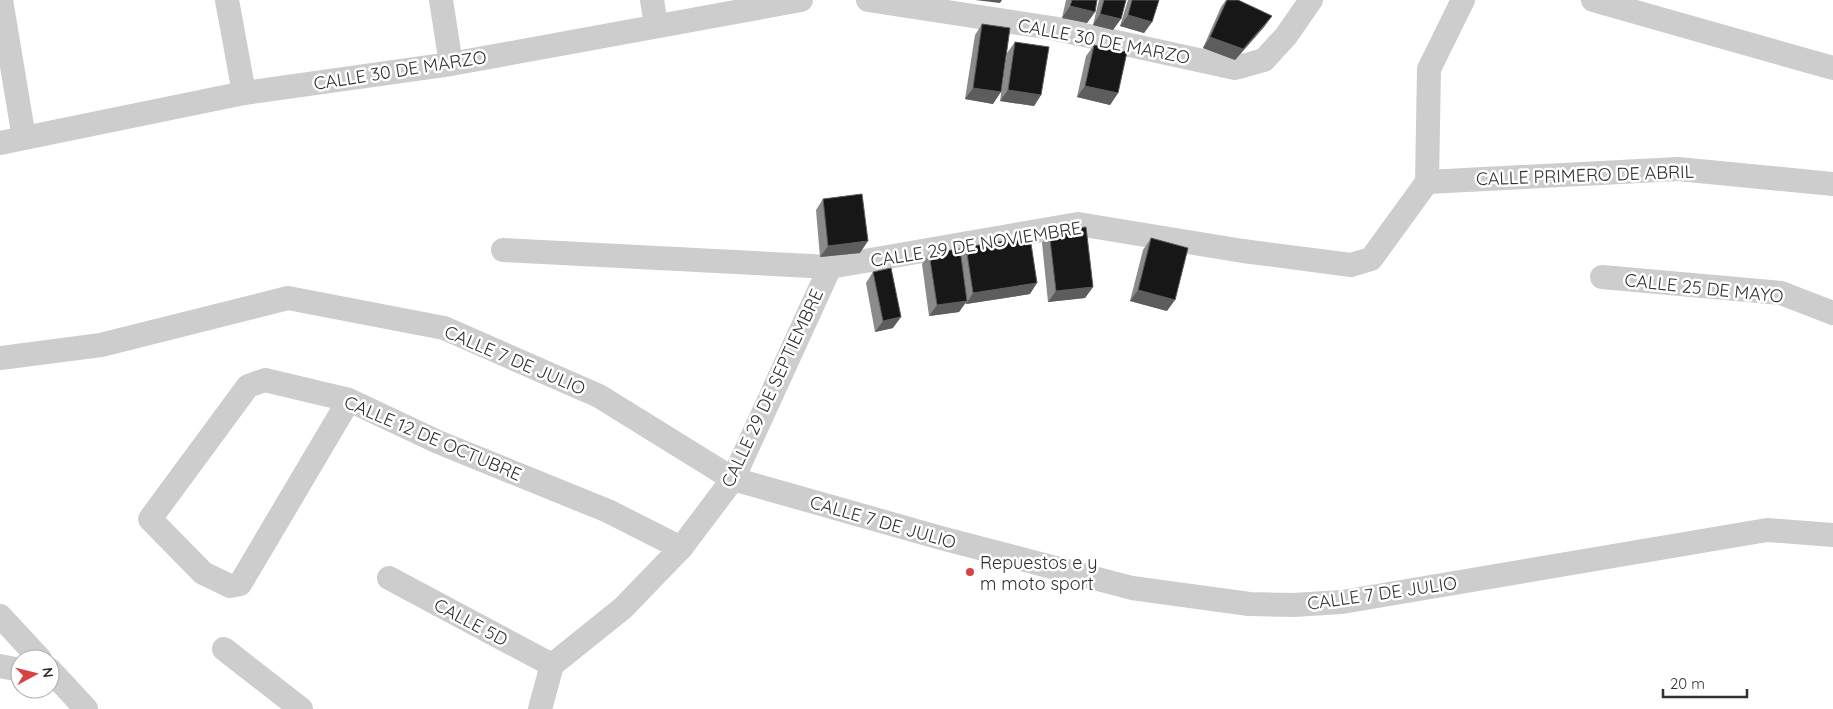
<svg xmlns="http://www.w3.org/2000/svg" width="1833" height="709" viewBox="0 0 1833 709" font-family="Quicksand,sans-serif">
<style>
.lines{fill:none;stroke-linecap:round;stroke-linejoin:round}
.minor{stroke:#cdcdcd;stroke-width:24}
.wall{fill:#8b8b8b}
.shaded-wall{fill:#5d5d5d}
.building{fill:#171717;stroke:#5d5d5d}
.poi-dot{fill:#d84245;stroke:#fff;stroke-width:2}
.labels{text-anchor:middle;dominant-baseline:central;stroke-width:5;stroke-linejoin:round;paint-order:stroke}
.street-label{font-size:18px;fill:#303030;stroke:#fff}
.poi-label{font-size:18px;fill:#303030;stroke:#fff;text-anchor:start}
</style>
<rect width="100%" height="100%" fill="#fff"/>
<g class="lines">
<!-- minor -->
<path class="minor" d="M1 0 24 138
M227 0 244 93
M441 0 451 64
M652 0 656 25
M868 0 1052 28 1235 68 1264 60 1286 36 1311 0
M1593 0 1833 68
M0 143 244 93 451 64 801 0
M1427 182 1678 169 1833 184
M503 250 830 267 1078 224 1243 251 1351 265 1371 259 1427 182 1429 69 1463 0
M1602 277 1781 293 1833 313
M0 358 101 345 288 298 444 328 599 396 733 479 941 538 1132 588 1249 604 1293 605 1342 602 1767 530 1833 535
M349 400 240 584 230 586 203 573 150 519 248 386 265 380 349 400 438 442 608 511 681 548
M389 578 552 665
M0 616 40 659
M224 649 301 709
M0 666 20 670
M50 670 86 709
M540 709 552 665 623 608 681 548 733 479 830 267"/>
</g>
<!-- wall -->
<path class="wall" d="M1066 0H1097L1095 12 1087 23 1062 18Z
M1099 0H1126L1113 30 1093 25Z
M1128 0H1159L1152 22 1144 33 1120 26Z
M1226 0H1238L1272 16 1264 27 1235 60 1203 48 1221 7Z
M982 24 993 104 965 99 975 35Z
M1015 42 1041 95 1034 106 1000 101 1007 53Z
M1094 45 1118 93 1110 105 1077 97 1086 56Z
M823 199 860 253 820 257 816 210Z
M1049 231 1093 287 1085 298 1048 302 1042 243Z
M1151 238 1167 311 1130 301 1143 250Z
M966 247 1030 294 966 304 965 303 959 312 929 316 922 264 929 253 961 255Z
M873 272 893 328 875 332 866 283Z"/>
<!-- shaded-wall -->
<path class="shaded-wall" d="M975 0H1002L1000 3Z
M1070 6 1095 12 1087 23 1062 18Z
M1100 14 1121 19 1113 30 1093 25Z
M1128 15 1152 22 1144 33 1120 26Z
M1272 16 1264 27 1235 60 1203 48 1210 37Z
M1085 86 1118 93 1110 105 1077 97Z
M973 88 1001 92 993 104 965 99Z
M1008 90 1041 95 1034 106 1000 101Z
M868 241 860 253 820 257 828 246Z
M1037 283 1030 294 966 304 973 293Z
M1093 287 1085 298 1048 302 1056 291Z
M1138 290 1175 300 1167 311 1130 301Z
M967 301 959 312 929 316 937 305Z
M901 317 893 328 875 332 883 321Z"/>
<!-- building -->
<path class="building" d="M1072 0H1097L1095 12 1070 6Z
M1104 0H1126L1121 19 1100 14Z
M1132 0H1159L1152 22 1128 15Z
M1227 0H1238L1272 16 1243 49 1210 37Z
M982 24 1010 28 1001 92 973 88Z
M1015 42 1049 47 1041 95 1008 90Z
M1094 45 1127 52 1118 93 1085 86Z
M862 194 868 241 828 246 823 199Z
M1086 227 1093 287 1056 291 1049 231Z
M1030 237 1037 283 973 293 966 247Z
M1151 238 1188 248 1175 300 1138 290Z
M960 249 967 301 937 305 929 253Z
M891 268 901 317 883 321 873 272Z"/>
<!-- markers -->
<circle class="poi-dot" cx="970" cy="572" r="5"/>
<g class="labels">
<!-- street labels -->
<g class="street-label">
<text transform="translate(1104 41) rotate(11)">CALLE 30 DE MARZO</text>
<text transform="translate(400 70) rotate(-9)">CALLE 30 DE MARZO</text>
<text transform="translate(1585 175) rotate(-2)">CALLE PRIMERO DE ABRIL</text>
<text transform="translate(976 244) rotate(-9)">CALLE 29 DE NOVIEMBRE</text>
<text transform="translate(1704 288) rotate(6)">CALLE 25 DE MAYO</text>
<text transform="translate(515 360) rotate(23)">CALLE 7 DE JULIO</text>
<text transform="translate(772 388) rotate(-65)">CALLE 29 DE SEPTIEMBRE</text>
<text transform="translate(433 438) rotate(23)">CALLE 12 DE OCTUBRE</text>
<text transform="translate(883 522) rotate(16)">CALLE 7 DE JULIO</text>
<text transform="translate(1382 593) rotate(-8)">CALLE 7 DE JULIO</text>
<text transform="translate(471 622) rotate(28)">CALLE 5D</text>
</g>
<!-- poi labels -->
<g class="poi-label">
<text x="980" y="562">Repuestos e y<tspan x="980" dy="21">m moto sport</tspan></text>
</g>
</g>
<!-- north arrow -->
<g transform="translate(35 674) rotate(83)"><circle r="24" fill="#ffffff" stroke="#acacac"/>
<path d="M0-4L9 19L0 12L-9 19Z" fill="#d84245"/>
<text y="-8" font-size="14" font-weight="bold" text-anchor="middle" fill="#303030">N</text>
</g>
<!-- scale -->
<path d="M1663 689v8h84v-8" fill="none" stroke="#303030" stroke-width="2.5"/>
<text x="1670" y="689" font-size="15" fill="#303030" stroke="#ffffff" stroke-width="4" paint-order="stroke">20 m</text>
</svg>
